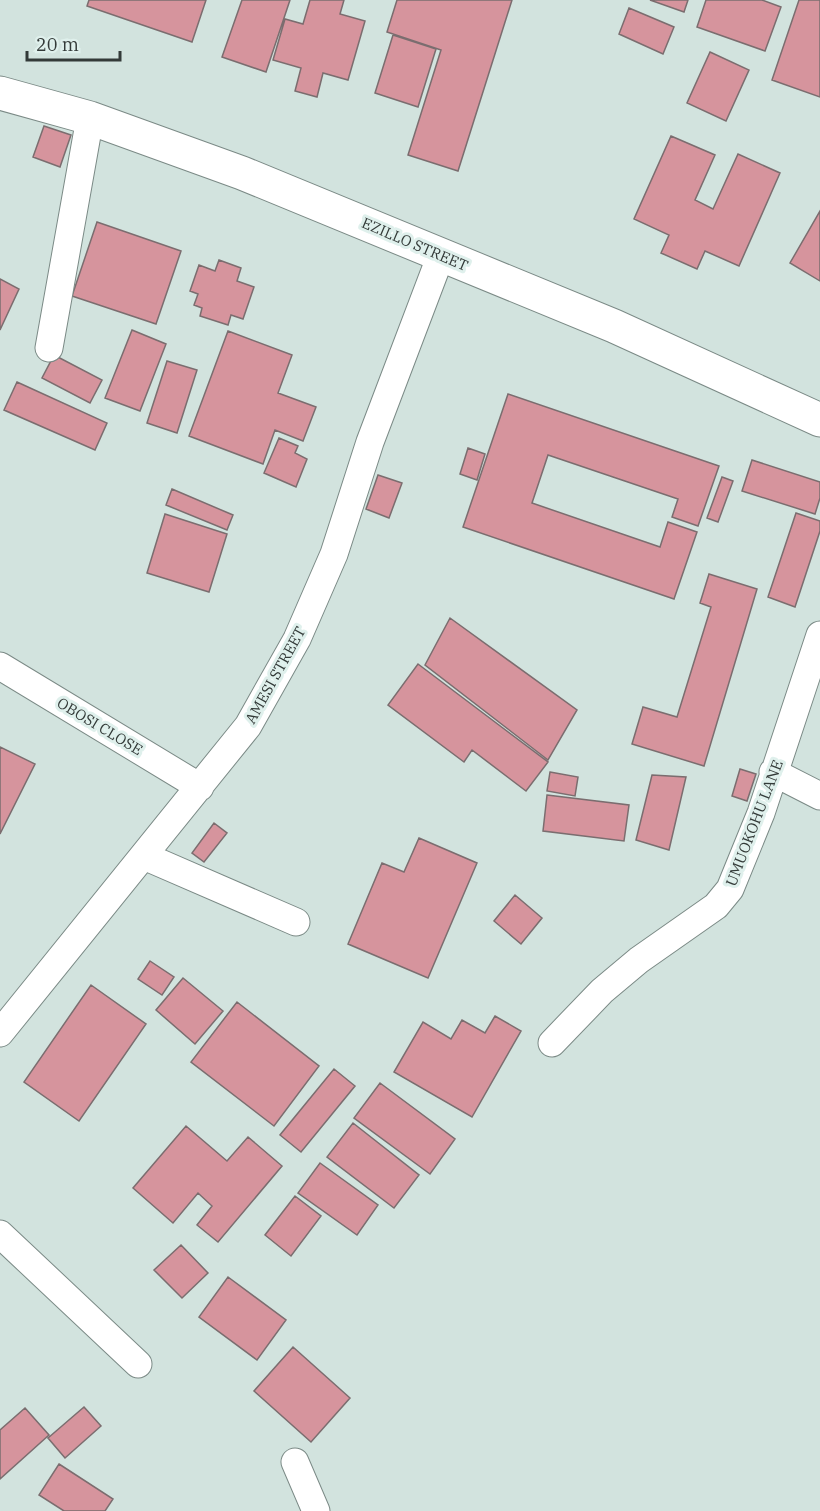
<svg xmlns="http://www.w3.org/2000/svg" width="820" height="1511" viewBox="0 0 820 1511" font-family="'IBM Plex Serif',serif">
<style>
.building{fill:#d6949d;stroke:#7b6d6f;stroke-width:1.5}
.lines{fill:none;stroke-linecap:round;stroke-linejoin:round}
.minor-casing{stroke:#7b8a86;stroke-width:29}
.tertiary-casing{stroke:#7b8a86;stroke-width:35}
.minor{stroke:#fff;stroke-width:27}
.tertiary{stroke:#fff;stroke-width:33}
.labels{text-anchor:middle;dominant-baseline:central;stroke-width:6;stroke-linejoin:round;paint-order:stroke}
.street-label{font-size:15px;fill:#333a38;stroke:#dff0ec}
</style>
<rect width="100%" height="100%" fill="#d2e3de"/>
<!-- building -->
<path class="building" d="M89 0H206L192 42 87 6Z
M242 0H290L266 72 222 57Z
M310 0H344L340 14 365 21 348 80 323 73 317 97 295 91 301 68 273 60 285 19 303 24Z
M397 0H512L458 171 408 155 441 50 387 32Z
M650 0H688L684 12Z
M706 0H762L781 7 765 51 697 27Z
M799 0H820V97L772 80Z
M629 8 674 27 663 54 619 34Z
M393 35 436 49 418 107 375 93Z
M710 52 749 70 726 121 687 103Z
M44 126 71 135 60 167 33 157Z
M671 136 715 155 695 200 713 209 738 154 780 173 739 266 705 251 697 269 661 253 669 235 634 219Z
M820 211V281L790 263Z
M97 222 181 251 156 324 72 296Z
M219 260 241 268 237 281 254 287 243 319 231 315 228 325 200 316 202 308 194 305 198 294 190 291 199 265 215 271Z
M0 279 19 289 0 330Z
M132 330 166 344 140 411 105 398Z
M228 331 292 355 278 393 316 407 303 441 275 430 263 464 189 436Z
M54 355 102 380 90 403 42 378Z
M167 361 197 370 177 433 147 423Z
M17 382 107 423 95 450 4 410Z
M508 394 719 466 698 526 672 517 678 499 548 455 532 503 660 547 668 522 697 532 674 599 463 527Z
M279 438 298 446 295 453 307 459 296 487 264 473Z
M468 448 485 454 477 480 460 474Z
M752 460 820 482V498L815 514 742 491Z
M378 475 402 483 389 518 366 509Z
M722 477 733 481 718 522 707 518Z
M172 489 233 515 227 530 166 505Z
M796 513 820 521V531L795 607 768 597Z
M165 514 227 534 209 592 147 573Z
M709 574 757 589 704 766 632 744 643 707 677 717 711 607 700 603Z
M450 618 577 710 548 760 425 665Z
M418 664 548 762 526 791 472 750 464 762 388 705Z
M0 747 35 764 0 834Z
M740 769 756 774 747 801 732 796Z
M550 772 578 777 575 796 547 791Z
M652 775 686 777 669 850 636 840Z
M547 795 629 805 624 841 543 831Z
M214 823 227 833 204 862 192 853Z
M419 838 477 863 428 978 348 944 382 863 404 872Z
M515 895 542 918 521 944 494 921Z
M150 961 174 977 162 995 138 979Z
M183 978 223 1011 195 1044 156 1010Z
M91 985 146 1024 79 1121 24 1082Z
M237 1002 319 1066 274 1126 191 1062Z
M495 1016 521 1031 472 1117 394 1072 423 1022 451 1039 462 1020 485 1033Z
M334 1069 355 1086 301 1152 280 1135Z
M380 1083 455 1139 430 1174 354 1118Z
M353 1123 419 1175 394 1208 327 1157Z
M186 1126 227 1161 248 1137 282 1166 218 1242 197 1225 212 1206 198 1193 173 1223 133 1188Z
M320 1163 378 1205 357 1235 298 1193Z
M295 1196 321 1216 291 1256 265 1235Z
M181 1245 208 1273 182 1298 154 1270Z
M228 1277 286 1320 257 1360 199 1317Z
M293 1347 350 1398 311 1442 254 1391Z
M84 1407 101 1426 65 1458 48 1438Z
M25 1408 49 1435 0 1479V1430Z
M59 1464 113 1499 105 1511H64L39 1495Z"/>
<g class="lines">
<!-- minor casing -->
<g class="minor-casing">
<path id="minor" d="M49 348 90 118
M0 666 200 787
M773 772 820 796
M144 856 296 922
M0 1033 248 726 297 639 334 554 370 442 441 255
M552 1043 602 991 639 960 716 906 730 889 761 813 820 635
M0 1234 138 1364
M295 1462 316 1511"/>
</g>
<!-- tertiary casing -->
<g class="tertiary-casing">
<path id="tertiary" d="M0 93 90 118 242 173 614 326 820 420"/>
</g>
<!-- minor -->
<use href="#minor" class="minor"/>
<!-- tertiary -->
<use href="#tertiary" class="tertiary"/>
</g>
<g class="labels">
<!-- street labels -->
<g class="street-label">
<text transform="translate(415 244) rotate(23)">EZILLO STREET</text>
<text transform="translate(275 675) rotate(-61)">AMESI STREET</text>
<text transform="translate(100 726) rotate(31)">OBOSI CLOSE</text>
<text transform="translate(754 823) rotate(-69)">UMUOKOHU LANE</text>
</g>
</g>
<!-- scale -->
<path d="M27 51v9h93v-9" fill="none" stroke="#333a38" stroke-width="3"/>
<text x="36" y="51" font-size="18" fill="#333a38" stroke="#dff0ec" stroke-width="4.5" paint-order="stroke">20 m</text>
</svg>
